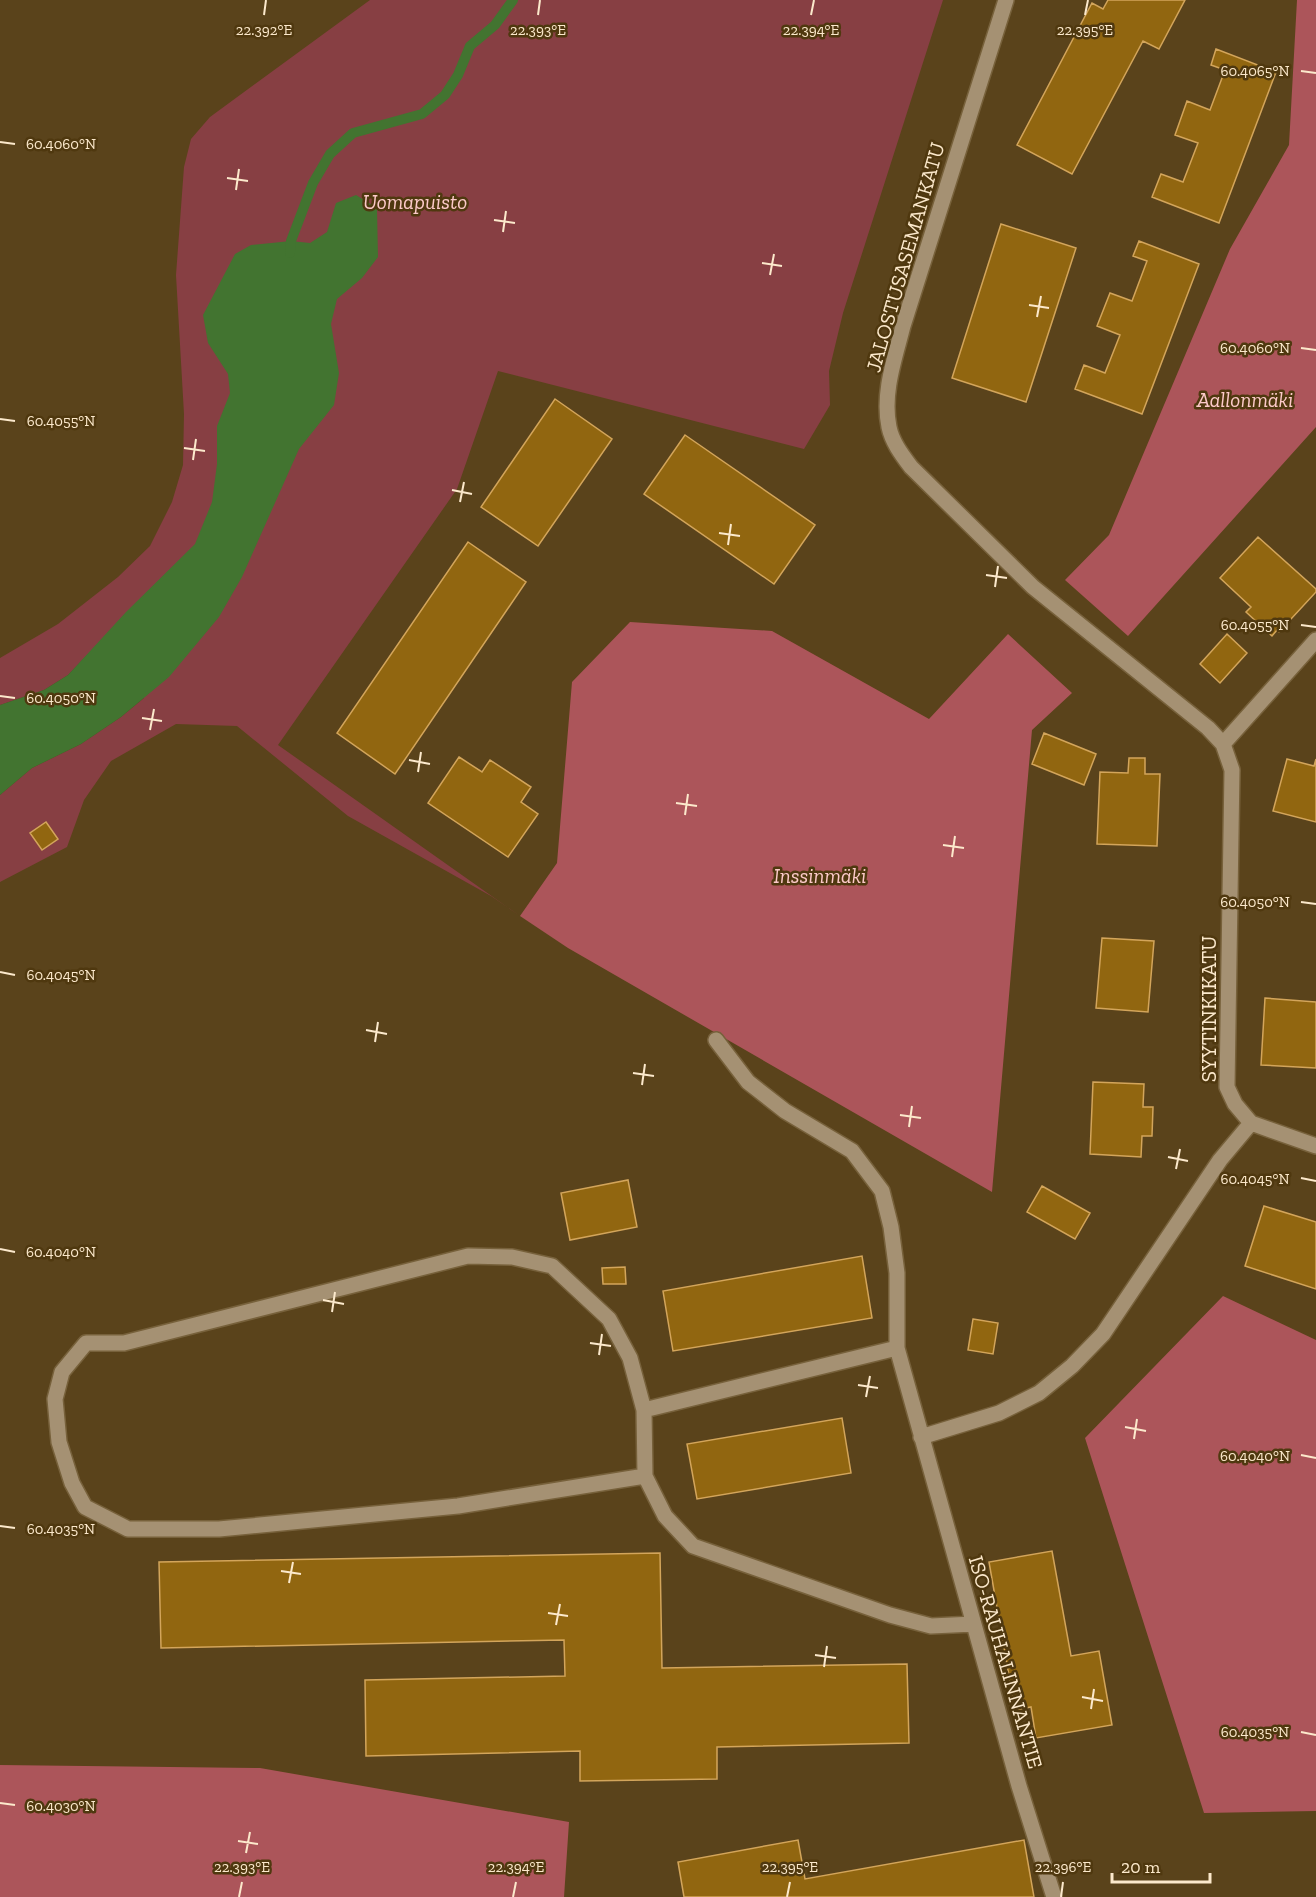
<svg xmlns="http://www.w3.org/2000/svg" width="1316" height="1897" viewBox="0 0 1316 1897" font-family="'Zilla Slab',serif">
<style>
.green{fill:#873f43}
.forest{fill:#ac555a}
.water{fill:#427430}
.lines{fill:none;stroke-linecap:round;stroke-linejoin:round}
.stream{stroke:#427430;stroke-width:10}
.building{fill:#916610;stroke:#d3a55b;stroke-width:1.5}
.minor-casing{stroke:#77613b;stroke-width:18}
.minor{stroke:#a59173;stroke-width:15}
.ticks{fill:none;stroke:#fce9cc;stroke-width:2}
.labels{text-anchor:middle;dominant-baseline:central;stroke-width:5;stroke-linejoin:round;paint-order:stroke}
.park-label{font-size:21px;font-style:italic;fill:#fdcaca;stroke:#4f380f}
.street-label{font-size:21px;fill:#fce9cc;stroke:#4f380f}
.ticks-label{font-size:15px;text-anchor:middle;fill:#fce9cc;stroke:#4f380f;stroke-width:5;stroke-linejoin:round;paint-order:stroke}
</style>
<rect width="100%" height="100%" fill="#5a431b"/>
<!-- green -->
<path class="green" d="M370 0H943L843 313 829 371 830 405 804 449 498 371 457 489 278 745 520 916 491 896 348 816 237 726 176 724 111 761 84 800 67 847 0 882V795L32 768 81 744 121 717 144 698 90 652 68 675 44 690 0 705V658L58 624 118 577 150 546 172 502 183 465 184 414 176 275 184 167 191 139 210 117Z"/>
<!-- forest -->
<path class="forest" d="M1297 0H1316V427L1128 636 1065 580 1109 535 1230 249 1289 145Z
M630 622 772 631 929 719 1008 634 1072 693 1032 730 992 1192 568 948 520 916 557 863 572 682Z
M1223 1296 1316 1340V1811L1204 1813 1085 1438Z
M0 1765 260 1768 569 1822 564 1897H0Z"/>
<!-- water -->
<path class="water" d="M356 195 377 208 378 257 362 278 337 299 331 324 339 373 334 405 299 449 242 577 219 617 169 677 121 717 81 744 32 768 0 795V705L44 690 68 675 126 612 195 544 212 502 217 464V426L230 393 228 374 208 343 203 315 235 254 251 245 291 241 310 243 327 232 336 203Z"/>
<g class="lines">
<!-- stream -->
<path class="stream" d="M290 253 291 241 313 183 330 154 353 133 422 114 445 95 458 75 470 46 495 25 513 0"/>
</g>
<!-- building -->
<path class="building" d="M1108 0H1185L1159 49 1143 41 1072 174 1017 145 1092 3 1103 9Z
M1216 49 1276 72 1219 223 1152 197 1161 174 1183 182 1198 143 1175 135 1187 101 1210 110 1225 70 1211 65Z
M1001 224 1076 248 1026 402 952 378Z
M1139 241 1199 264 1142 414 1075 389 1084 365 1105 373 1120 335 1097 326 1110 293 1132 301 1147 261 1133 256Z
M555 399 612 439 538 546 481 507Z
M685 435 815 525 774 584 644 494Z
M1258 537 1316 589V592L1279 632 1277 630 1272 636 1246 612 1251 607 1220 578Z
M468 542 526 582 395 774 337 733Z
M1227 634 1247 653 1220 683 1200 664Z
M1044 733 1096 754 1084 785 1032 764Z
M459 757 482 772 490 760 531 787 521 802 538 814 508 857 428 803Z
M1129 758H1145V774H1160L1157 846 1097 844 1100 772 1128 773Z
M1287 759 1314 766 1316 759V822L1273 811Z
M46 822 58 839 42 850 30 833Z
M1102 938 1154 941 1148 1012 1096 1008Z
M1265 998 1316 1002V1068L1261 1065Z
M1093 1082 1144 1084 1143 1107H1153L1152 1136H1142L1141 1157 1090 1154Z
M628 1180 637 1227 570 1240 561 1193Z
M1042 1186 1090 1213 1075 1239 1027 1212Z
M1264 1206 1316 1222V1289L1245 1266Z
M862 1256 872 1318 673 1351 663 1291Z
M625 1267 626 1284H603L602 1268Z
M973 1319 998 1323 993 1354 968 1350Z
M842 1418 851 1473 697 1499 687 1444Z
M1052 1551 1071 1656 1099 1651 1112 1725 1036 1738 1031 1707 1015 1710 989 1562Z
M660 1553 662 1668 907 1664 909 1743 717 1747V1779L580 1781V1751L366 1756 365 1680 565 1676 564 1640 161 1648 159 1562Z
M798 1840 805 1879 1024 1840 1034 1897H684L678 1862Z"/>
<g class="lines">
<!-- minor casing -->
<g class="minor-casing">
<path id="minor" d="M1006 0 903 326C895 358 882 393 889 427 892 442 902 455 911 467L1033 587 1208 728 1223 744 1232 770 1227 1087 1235 1104 1251 1123 1316 1146
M1223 744 1316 640
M716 1040 748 1082 785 1111 852 1151 882 1191 891 1227 897 1273V1348L1019 1786 1054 1897
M644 1410 630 1358 609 1319 552 1266 512 1257 468 1256 124 1343H86L62 1372 55 1399 59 1442 72 1483 85 1507 128 1529H219L458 1506 645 1476 665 1516 693 1546 890 1615 931 1626 974 1624
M921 1437 999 1413 1039 1393 1072 1366 1103 1334 1220 1160 1251 1123
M645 1476 644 1410 897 1348"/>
</g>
<!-- minor -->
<use href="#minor" class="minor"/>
</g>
<!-- ticks -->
<path class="ticks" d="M264 15 266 0M538 15 540 0M811 15 814 0M1085 15 1088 0M1301 71 1316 73M0 142 15 144M227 178 248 181M236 190 239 169M494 220 515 223M503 232 506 211M762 263 782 266M770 275 774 254M1029 305 1049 308M1037 317 1041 296M1301 348 1316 350M0 419 15 421M184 448 205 451M193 460 196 439M452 490 472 494M460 502 464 482M719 533 740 536M728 545 731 524M986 575 1007 578M995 587 998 566M1301 625 1316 627M0 696 15 698M142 718 162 721M150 730 154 709M409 760 430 764M418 772 421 752M676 803 697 806M685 815 688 794M943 845 964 848M952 857 955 836M1301 902 1316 904M0 972 15 975M366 1030 387 1034M375 1042 378 1022M633 1073 654 1076M642 1085 645 1064M900 1115 921 1118M909 1127 912 1106M1168 1157 1188 1161M1176 1169 1180 1149M1301 1178 1316 1181M0 1249 15 1252M323 1300 344 1304M332 1312 335 1292M590 1343 611 1346M599 1355 602 1334M858 1385 878 1388M866 1397 870 1376M1125 1427 1146 1431M1134 1439 1137 1419M1301 1455 1316 1458M0 1526 15 1528M281 1571 301 1574M289 1583 293 1562M548 1613 568 1616M556 1625 560 1604M815 1655 836 1658M824 1667 827 1646M1082 1697 1103 1701M1091 1709 1094 1689M1301 1732 1316 1735M0 1803 15 1805M238 1841 258 1844M246 1853 250 1832M239 1897 242 1882M513 1897 516 1882M787 1897 790 1882M1061 1897 1063 1882"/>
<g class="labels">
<!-- park labels -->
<g class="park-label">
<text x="415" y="201">Uomapuisto</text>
<text x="1245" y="399">Aallonmäki</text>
<text x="820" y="875">Inssinmäki</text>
</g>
<!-- street labels -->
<g class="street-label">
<text transform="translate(905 257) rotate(-74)">JALOSTUSASEMANKATU</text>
<text transform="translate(1208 1009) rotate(-90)">SYYTINKIKATU</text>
<text transform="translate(1006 1662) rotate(74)">ISO-RAUHALINNANTIE</text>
</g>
</g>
<g class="ticks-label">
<text x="538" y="35">22.393°E</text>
<text x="811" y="35">22.394°E</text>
<text x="1085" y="35">22.395°E</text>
<text x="264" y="35">22.392°E</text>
<text x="1255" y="76">60.4065°N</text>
<text x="61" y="149">60.4060°N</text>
<text x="1255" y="353">60.4060°N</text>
<text x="61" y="426">60.4055°N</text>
<text x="1255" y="630">60.4055°N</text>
<text x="61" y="703">60.4050°N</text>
<text x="1255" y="907">60.4050°N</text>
<text x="61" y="980">60.4045°N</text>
<text x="1255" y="1184">60.4045°N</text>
<text x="61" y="1257">60.4040°N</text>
<text x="1255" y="1461">60.4040°N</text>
<text x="61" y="1534">60.4035°N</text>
<text x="1255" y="1737">60.4035°N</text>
<text x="61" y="1811">60.4030°N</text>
<text x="242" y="1872">22.393°E</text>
<text x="516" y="1872">22.394°E</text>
<text x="790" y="1872">22.395°E</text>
<text x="1063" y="1872">22.396°E</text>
</g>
<!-- scale -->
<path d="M1112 1873v9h98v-9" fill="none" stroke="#fce9cc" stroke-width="3"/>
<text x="1121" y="1873" font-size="18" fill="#fce9cc" stroke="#4f380f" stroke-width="4.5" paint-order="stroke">20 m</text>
</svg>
